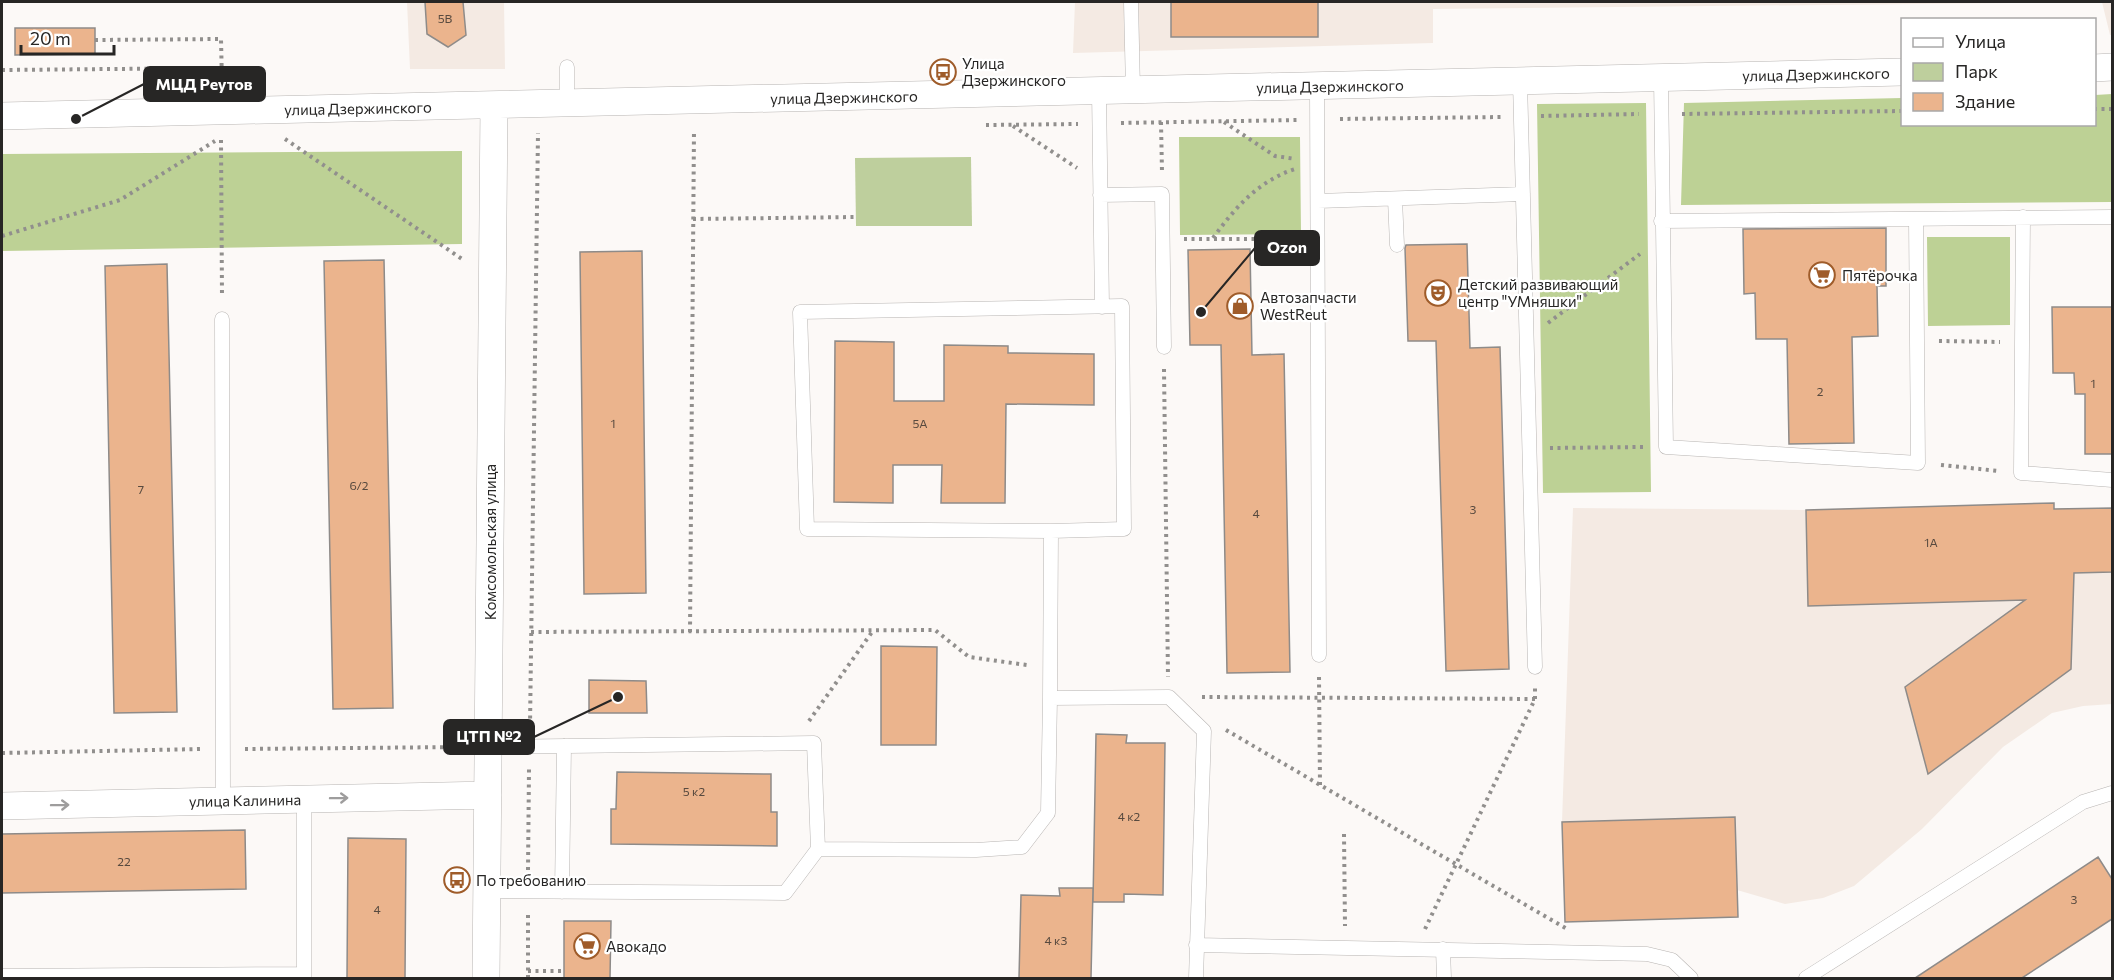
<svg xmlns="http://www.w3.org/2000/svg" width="2114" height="980" viewBox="0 0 2114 980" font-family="Commissioner,sans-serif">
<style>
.built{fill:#f4eae3}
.green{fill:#becf9d}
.forest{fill:#bdd195}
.building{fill:#ebb48d;stroke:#8e8b89;stroke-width:1.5}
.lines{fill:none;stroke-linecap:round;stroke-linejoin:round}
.lane-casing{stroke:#b8b5b3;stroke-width:15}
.street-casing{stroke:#b8b5b3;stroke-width:28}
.path{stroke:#918f8d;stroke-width:4;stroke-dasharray:3 4.5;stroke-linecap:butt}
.lane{stroke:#fff;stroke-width:14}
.street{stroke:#fff;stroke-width:27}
.oneway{stroke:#9e9d9d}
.labels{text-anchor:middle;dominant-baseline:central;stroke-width:4.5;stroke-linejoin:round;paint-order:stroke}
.number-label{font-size:12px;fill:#584a3f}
.poi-label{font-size:15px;fill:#272625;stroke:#fff;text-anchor:start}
.street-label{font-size:15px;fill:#272625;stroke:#fff}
.leader{fill:none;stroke:#272625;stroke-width:2}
.callout-dot{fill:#272625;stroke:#fff;stroke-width:2}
.callout{fill:#272625;stroke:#272625;stroke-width:2}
.callout-label{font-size:16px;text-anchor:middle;font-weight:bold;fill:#fff}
</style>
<rect width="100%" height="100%" fill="#fcf9f7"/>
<!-- built -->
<path class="built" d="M407 2H504L505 69H410Z
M1075 2H2112V35H2110L2102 2 1433 9V43L1073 53Z
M2054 503V509L2112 508V704L2083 706 2052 713 2003 747 1922 829 1854 886 1823 898 1785 904 1737 890 1738 917 1565 922 1562 822 1573 508 1806 510Z"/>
<!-- green -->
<path class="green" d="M971 157 972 226H856L855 158Z"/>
<!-- forest -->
<path class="forest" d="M2112 94V202L1681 205 1684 103 1902 98V124H2094L2095 95Z
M1646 103 1651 492 1543 493 1537 104Z
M1179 137H1300L1301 234 1180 235Z
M462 151V244L2 251V154Z
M1927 237H2010V325L1928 326Z"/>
<!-- building -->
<path class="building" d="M425 2H463L466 35 448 47 427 34Z
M1171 2H1318V37H1171Z
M15 28H95V54L15 55Z
M1886 228V286H1877L1878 336 1852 337 1854 443 1789 444 1787 339H1756L1755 293 1744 294 1743 229Z
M1467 244 1470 348 1500 347 1509 669 1446 671 1436 341H1408L1405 248 1406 245Z
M1250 249 1252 355 1284 354 1290 672 1227 673 1221 345H1190L1188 250Z
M642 251 646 593 584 594 580 252Z
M384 260 393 708 333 709 324 261Z
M167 264 177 712 114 713 105 266Z
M2052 307H2112V454H2085V394H2075L2074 373H2053Z
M835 341 894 342V401H944V345L1008 346V353L1094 354V405L1006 404 1005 503H941L942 465H893V503L834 502Z
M2054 503V509L2112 508V572L2074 573 2071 669 1928 774 1905 687 2025 600 1808 606 1806 510Z
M881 646 937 647 936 745H881Z
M589 680 646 681 647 713H589Z
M1096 734 1127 735 1126 743H1165L1163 895 1124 894V902H1093Z
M617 772 771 774V812H777V846L611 844V809H616Z
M1735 817 1738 917 1565 922 1562 822Z
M245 830 246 889 2 893V834Z
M348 838 406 839 405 978H347Z
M2098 857 2112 879V919L2022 978H1915Z
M1059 888H1093L1091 978H1019L1021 895 1060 896Z
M564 921H611L610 978H564Z"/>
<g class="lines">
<!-- lane casing -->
<g class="lane-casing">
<path id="lane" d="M1131 2 1133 90
M1661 78 1666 447 1918 463 1916 219
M1520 81 1535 667
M1317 86 1319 655
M1099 91 1102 307
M567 103V67
M1100 195 1162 194 1164 347
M1395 199 1397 245
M1318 201 1523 194
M2023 217 2021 473 2112 480
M1661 221 2112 217
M222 319 223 801
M1050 698 1051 531 807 529 800 312 1122 306 1124 529 1051 531
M818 849 976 850 1022 847 1048 813 1050 698 1169 697 1204 731 1196 978
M488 891 785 893 818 849 814 743 489 747
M562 892 564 746
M1196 945 1647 954 1672 960 1691 978
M1443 949 1444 978
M2 976 304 974
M304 978V799
M1806 978 2083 802 2112 793"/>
</g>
<!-- street casing -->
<g class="street-casing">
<path id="street" d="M2094 68 2112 67
M2 116 1902 72
M2 806 488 795
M486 978 494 106"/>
</g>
<!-- path -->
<path class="path" d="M95 40 221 39 222 83
M2 70 222 68
M2094 109H2112
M1682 114 1902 111
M1541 116 1639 114
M1340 119 1501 117
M1161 122 1162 172
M1224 122 1275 156 1296 159
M1121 123 1297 120
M986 125 1078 124
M1013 126 1077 168
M285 139 465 261
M221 140 222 297
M693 219 856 217
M2 236 120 200 215 141
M1213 238C1235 208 1258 181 1295 169
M1184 239H1297
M1548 323 1640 254
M1939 341 2000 342
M1164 369 1168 677
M1550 448 1644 447
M1941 465 1999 471
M531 632 935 630 969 657 1027 665
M690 632 694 130
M1319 677 1320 785
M1202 697 1535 699
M809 721 872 632
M530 726 538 133
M1226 730 1567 929
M245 749 460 747
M2 753 202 749
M1344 834 1345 926
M528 870 529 769
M1425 929 1535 699V688
M528 971H564
M528 978V913"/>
<!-- lane -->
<use href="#lane" class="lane"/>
<!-- street -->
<use href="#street" class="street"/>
</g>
<!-- one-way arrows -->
<defs><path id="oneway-shaft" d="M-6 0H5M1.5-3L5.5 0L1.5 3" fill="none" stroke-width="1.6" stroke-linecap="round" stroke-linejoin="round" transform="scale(1.5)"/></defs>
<g class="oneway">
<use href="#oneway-shaft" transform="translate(339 798) rotate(-1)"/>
<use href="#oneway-shaft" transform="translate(60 805) rotate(-1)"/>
</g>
<!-- icons -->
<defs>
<g id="bus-ring" transform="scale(1.35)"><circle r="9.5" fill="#fff" stroke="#9f5c2a" stroke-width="1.5"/><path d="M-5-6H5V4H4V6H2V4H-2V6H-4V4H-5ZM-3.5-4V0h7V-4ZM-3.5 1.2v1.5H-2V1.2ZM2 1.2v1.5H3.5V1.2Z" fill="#9f5c2a"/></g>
<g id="supermarket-ring" transform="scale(1.35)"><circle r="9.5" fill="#fff" stroke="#9f5c2a" stroke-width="1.5"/><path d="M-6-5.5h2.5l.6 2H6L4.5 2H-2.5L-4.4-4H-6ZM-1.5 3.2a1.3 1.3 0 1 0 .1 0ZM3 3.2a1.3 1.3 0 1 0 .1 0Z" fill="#9f5c2a"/></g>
<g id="theatre-ring" transform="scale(1.35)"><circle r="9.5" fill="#fff" stroke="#9f5c2a" stroke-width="1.5"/><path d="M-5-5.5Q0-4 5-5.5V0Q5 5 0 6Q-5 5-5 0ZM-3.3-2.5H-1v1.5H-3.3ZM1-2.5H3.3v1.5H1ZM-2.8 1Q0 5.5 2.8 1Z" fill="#9f5c2a"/></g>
<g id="shop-ring" transform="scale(1.35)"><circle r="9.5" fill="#fff" stroke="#9f5c2a" stroke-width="1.5"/><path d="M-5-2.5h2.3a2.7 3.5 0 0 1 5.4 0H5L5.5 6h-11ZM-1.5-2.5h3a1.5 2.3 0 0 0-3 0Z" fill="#9f5c2a"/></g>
</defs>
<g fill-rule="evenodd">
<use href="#bus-ring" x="943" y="72"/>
<use href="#supermarket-ring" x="1822" y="275"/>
<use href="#theatre-ring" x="1438" y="293"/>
<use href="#shop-ring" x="1240" y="306"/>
<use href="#bus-ring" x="457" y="880"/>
<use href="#supermarket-ring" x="587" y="946"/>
</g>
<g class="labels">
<!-- number labels -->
<g class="number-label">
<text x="445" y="18">5В</text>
<text x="2093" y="383">1</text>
<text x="1820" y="391">2</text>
<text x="613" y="423">1</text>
<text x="920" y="423">5А</text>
<text x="359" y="485">6/2</text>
<text x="141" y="489">7</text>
<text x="1473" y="509">3</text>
<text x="1256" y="513">4</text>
<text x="1931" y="542">1А</text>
<text x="694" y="791">5 к2</text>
<text x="1129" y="816">4 к2</text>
<text x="124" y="861">22</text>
<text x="2074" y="899">3</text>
<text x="377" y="909">4</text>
<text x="1056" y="940">4 к3</text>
</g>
<!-- poi labels -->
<g class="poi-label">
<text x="962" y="63">Улица<tspan x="962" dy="17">Дзержинского</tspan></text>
<text x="1842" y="275">Пятёрочка</text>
<text x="1458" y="284">Детский развивающий<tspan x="1458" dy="17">центр "УМняшки"</tspan></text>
<text x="1260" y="297">Автозапчасти<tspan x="1260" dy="17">WestReut</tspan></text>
<text x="476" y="880">По требованию</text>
<text x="606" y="946">Авокадо</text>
</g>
<!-- street labels -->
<g class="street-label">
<text transform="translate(1816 74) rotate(-1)">улица Дзержинского</text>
<text transform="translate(1330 86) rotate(-1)">улица Дзержинского</text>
<text transform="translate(844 97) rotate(-1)">улица Дзержинского</text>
<text transform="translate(358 108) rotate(-1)">улица Дзержинского</text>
<text transform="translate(490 542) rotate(-90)">Комсомольская улица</text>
<text transform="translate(245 800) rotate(-1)">улица Калинина</text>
</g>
</g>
<!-- callouts -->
<path class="leader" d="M76 119L144 84M1201 312L1255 248M618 697L534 737"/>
<g class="callout-dot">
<circle cx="76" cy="119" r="6"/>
<circle cx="1201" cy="312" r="6"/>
<circle cx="618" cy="697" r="6"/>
</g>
<g class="callout">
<rect x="144" y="67" width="121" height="34" rx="6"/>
<rect x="1255" y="231" width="64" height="34" rx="6"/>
<rect x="444" y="720" width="90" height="34" rx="6"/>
</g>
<g class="callout-label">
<text x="204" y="90">МЦД Реутов</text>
<text x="1287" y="253">Ozon</text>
<text x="489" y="742">ЦТП №2</text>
</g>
<!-- border -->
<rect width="2114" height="980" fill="none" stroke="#272625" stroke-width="6"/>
<!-- legend -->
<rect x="1901" y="18" width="195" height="108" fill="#ffffff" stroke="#a9a8a8" stroke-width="1.5"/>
<rect x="1913" y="38" width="30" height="9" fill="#ffffff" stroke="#a9a8a8" stroke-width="1.5"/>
<text x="1955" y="48" font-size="18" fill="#272625">Улица</text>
<rect x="1913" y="63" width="30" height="18" fill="#becf9d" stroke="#a9a8a8" stroke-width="1.5"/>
<text x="1955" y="78" font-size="18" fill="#272625">Парк</text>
<rect x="1913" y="93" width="30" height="18" fill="#ebb48d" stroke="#a9a8a8" stroke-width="1.5"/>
<text x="1955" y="108" font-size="18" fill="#272625">Здание</text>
<!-- scale -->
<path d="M21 45v9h93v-9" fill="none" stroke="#272625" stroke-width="3"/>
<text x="30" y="45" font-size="18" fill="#272625" stroke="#ffffff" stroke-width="4.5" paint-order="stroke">20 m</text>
</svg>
